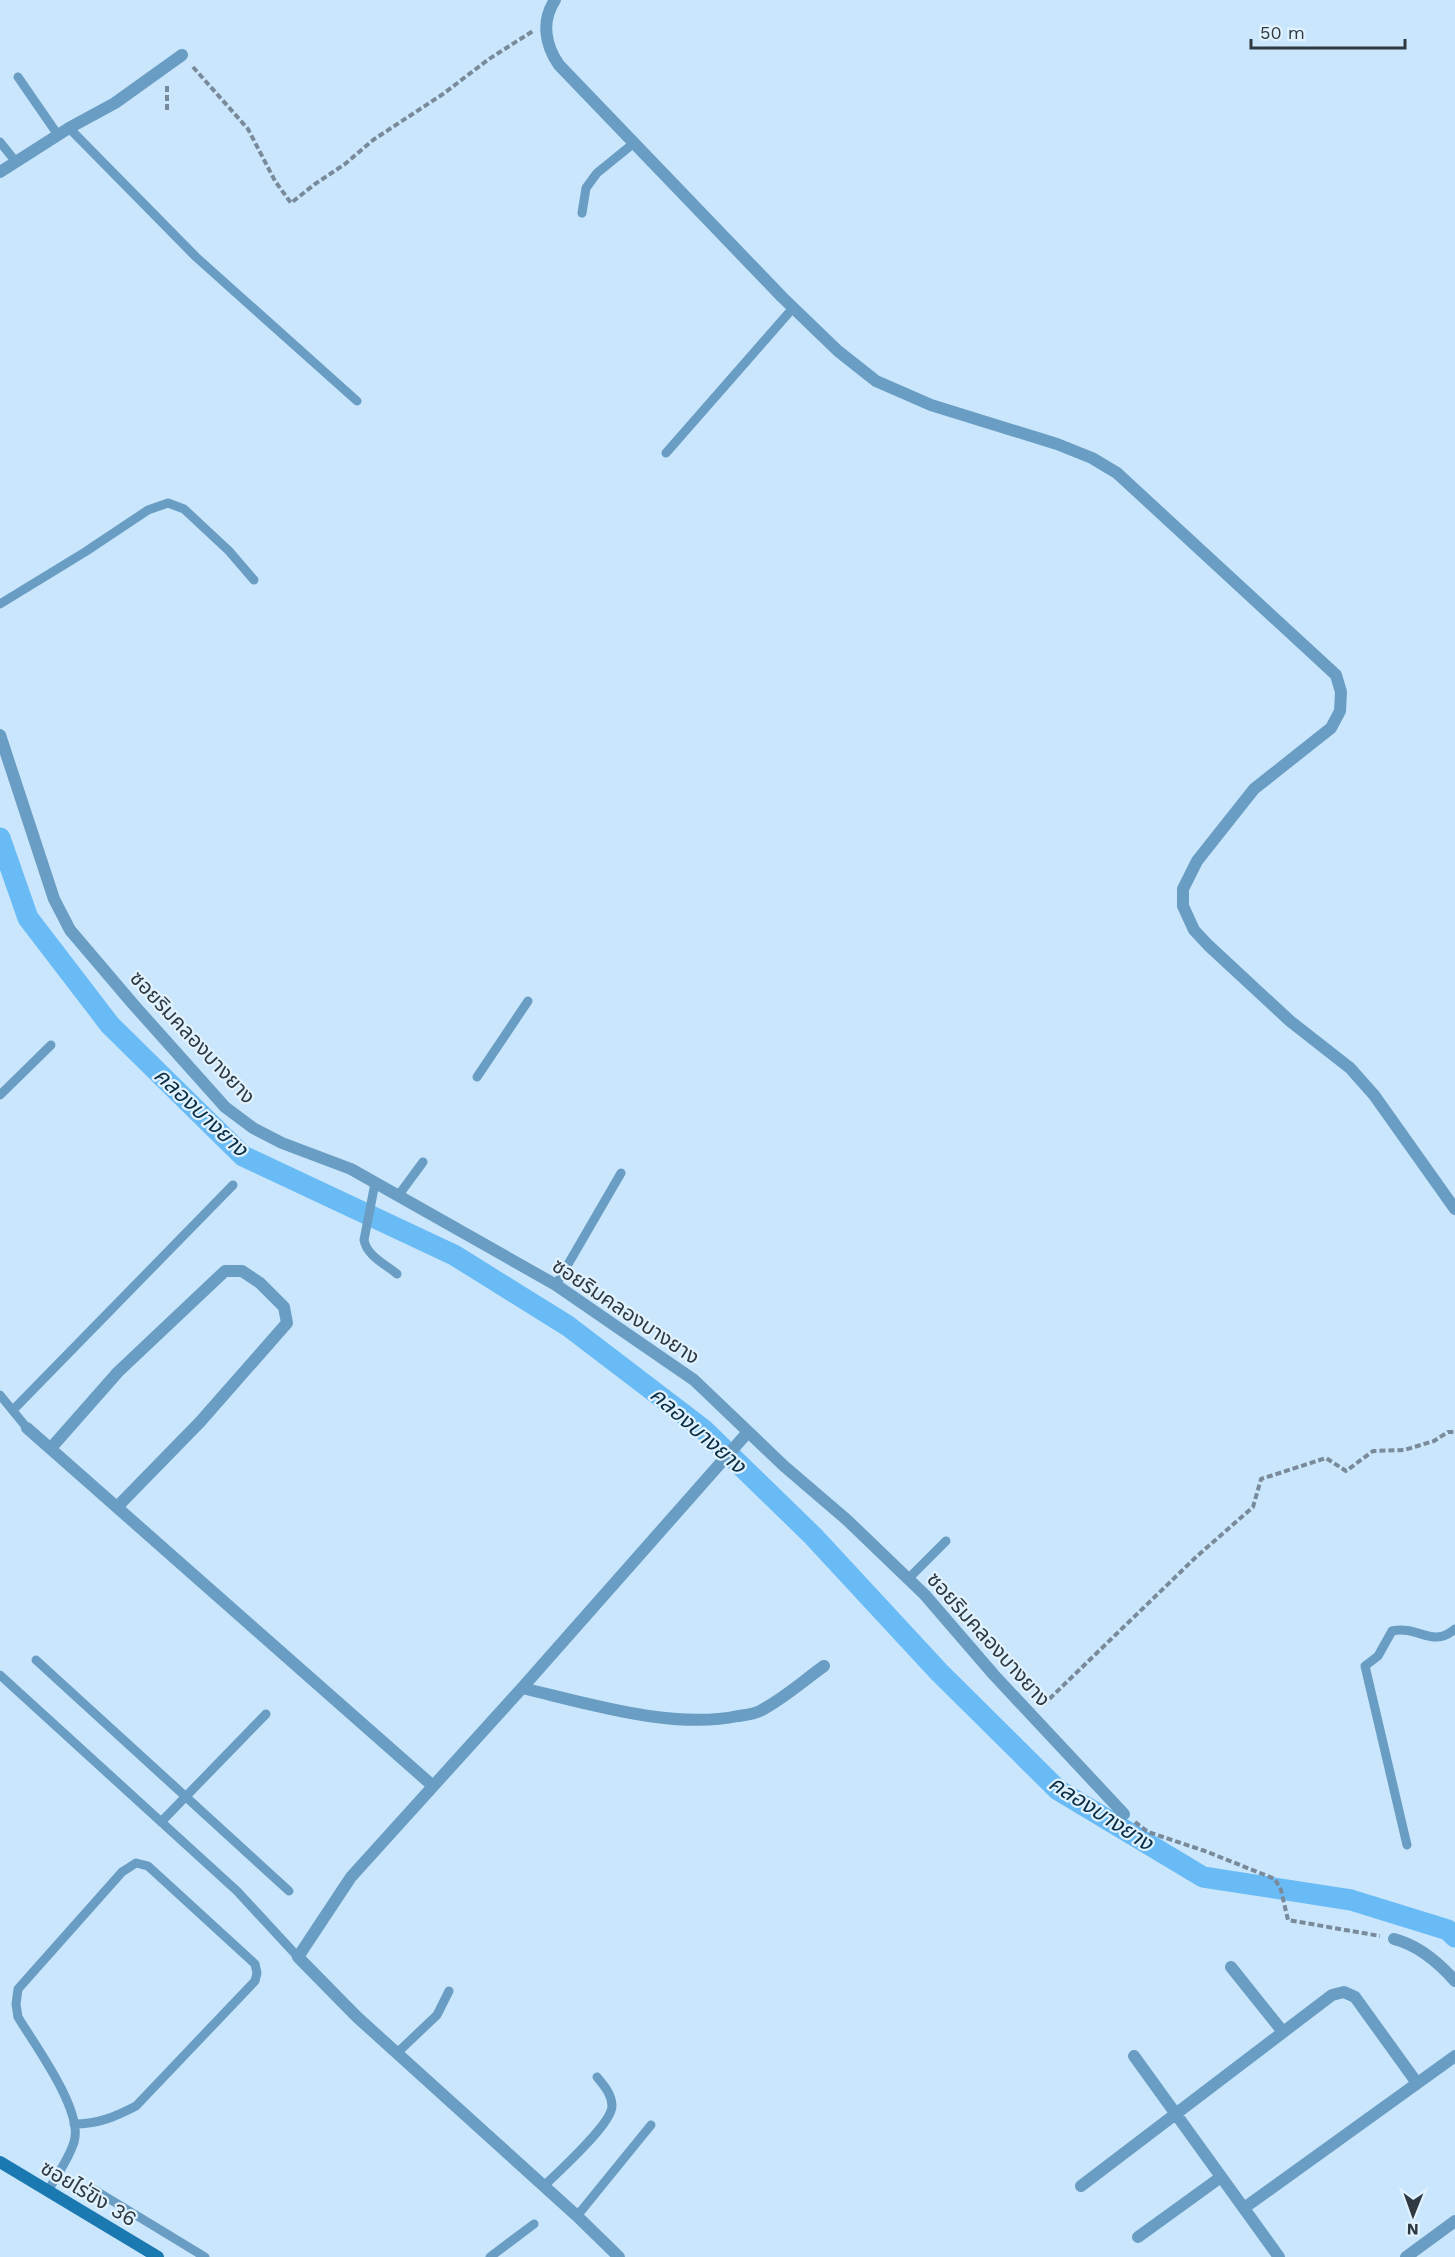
<svg xmlns="http://www.w3.org/2000/svg" width="1455" height="2257" viewBox="0 0 1455 2257" font-family="'Work Sans','Noto Sans Thai',sans-serif">
<style>
.lines{fill:none;stroke-linecap:round;stroke-linejoin:round}
.canal{stroke:#69bbf6;stroke-width:21}
.path{stroke:#798b9b;stroke-width:4;stroke-dasharray:6 3;stroke-linecap:butt}
.lane{stroke:#699dc3;stroke-width:9}
.street{stroke:#699dc3;stroke-width:12}
.secondary{stroke:#1b79b2;stroke-width:12}
.labels{text-anchor:middle;dominant-baseline:central;stroke-width:4.5;stroke-linejoin:round;paint-order:stroke}
.street-label{font-size:21px;fill:#2f3942;stroke:#e1f2ff}
.water-label{font-size:22px;font-style:italic;fill:#0a2e46;stroke:#e1f2ff}
</style>
<rect width="100%" height="100%" fill="#cae6fc"/>
<g class="lines">
<!-- canal -->
<path class="canal" d="M0 838 28 918 110 1025 243 1156 454 1255 568 1326 703 1429 813 1536 939 1672 1058 1790 1203 1877 1351 1900 1448 1930 1455 1937"/>
<!-- path -->
<path class="path" d="M193 67 248 129 275 181 291 203 315 184 345 164 373 140 443 94 489 59 533 31
M167 110V84
M1043 1705 1195 1558 1253 1507 1261 1479 1326 1458 1346 1471 1373 1451 1404 1450 1434 1441 1448 1432H1455
M1135 1822 1148 1832 1205 1851 1275 1879 1281 1890 1288 1920 1380 1936"/>
<!-- lane -->
<path class="lane" d="M18 77 58 135
M69 128 196 257 357 401
M0 142 16 162
M582 213 586 188 597 173 634 143
M666 453 793 308
M0 604 85 552 148 510 168 503 184 509 229 551 254 580
M477 1077 528 1001
M0 1095 51 1045
M375 1183 364 1240C367 1256 385 1264 397 1274
M398 1196 423 1162
M556 1285 621 1173
M0 1395 27 1428
M13 1410 233 1185
M908 1579 946 1541
M36 1660 289 1891
M0 1675 237 1891 298 1957
M161 1822 266 1714
M1407 1845 1365 1666 1378 1656 1392 1631C1419 1625 1432 1649 1455 1629
M397 2053 437 2015 449 1991
M544 2186C559 2171 612 2124 612 2106 612 2094 604 2086 597 2077
M93 2189 205 2257
M48 2191C56 2176 69 2159 74 2142 84 2111 34 2044 18 2017L16 2004 18 1989 122 1872 136 1863 148 1866 255 1964 257 1973 255 1981 136 2106C115 2117 98 2124 74 2124
M577 2216 651 2125
M490 2257 534 2224"/>
<!-- street -->
<path class="street" d="M555 0C541 21 545 45 559 65L782 297 838 351 876 381 931 405 1057 444 1092 458 1117 473 1336 675 1341 692 1340 711 1331 728 1254 789 1197 861 1183 889V906L1194 930 1208 945 1290 1021 1350 1068 1374 1095 1455 1209
M0 172 69 128 115 103 182 55
M0 735 54 899 70 930 133 1004 225 1107 253 1128 282 1143 351 1169 556 1285 694 1380 784 1466 847 1520 925 1595 994 1675 1124 1814
M27 1428 433 1786
M51 1448 118 1372 225 1271H242L260 1283 284 1307 287 1323 200 1422 117 1507
M522 1688C586 1703 673 1730 738 1716 745 1715 754 1714 760 1711 783 1699 803 1681 824 1666
M1394 1939C1418 1945 1439 1963 1455 1981
M1231 1967 1283 2032
M1134 2056 1279 2257
M1081 2186 1332 1995 1344 1992 1355 1997 1417 2083
M1244 2208 1455 2056
M1138 2237 1221 2177
M619 2257 577 2216 357 2017 298 1957 351 1877 522 1688 748 1432
M1406 2257 1455 2221"/>
<!-- secondary -->
<path class="secondary" d="M0 2162 158 2257"/>
</g>
<g class="labels">
<!-- street labels -->
<g class="street-label">
<text transform="translate(193 1037) rotate(47)">ซอยริมคลองบางยาง</text>
<text transform="translate(626 1311) rotate(34)">ซอยริมคลองบางยาง</text>
<text transform="translate(989 1639) rotate(48)">ซอยริมคลองบางยาง</text>
<text transform="translate(89 2193) rotate(31)">ซอยไร่ขิง 36</text>
</g>
<!-- water labels -->
<g class="water-label">
<text transform="translate(201 1112) rotate(43)">คลองบางยาง</text>
<text transform="translate(698 1430) rotate(41)">คลองบางยาง</text>
<text transform="translate(1101 1813) rotate(33)">คลองบางยาง</text>
</g>
</g>
<!-- north arrow -->
<g transform="translate(1413 2215) rotate(181)" stroke="#e1f2ff" stroke-width="4.5" paint-order="stroke">
<path d="M0-4.5L10 22L0 15L-10 22Z" fill="#2f3942"/>
<text y="-9" font-size="16" font-weight="bold" text-anchor="middle" fill="#2f3942">N</text>
</g>
<!-- scale -->
<path d="M1251 39v9h154v-9" fill="none" stroke="#2f3942" stroke-width="3"/>
<text x="1260" y="39" font-size="18" fill="#2f3942" stroke="#e1f2ff" stroke-width="4.5" paint-order="stroke">50 m</text>
</svg>
